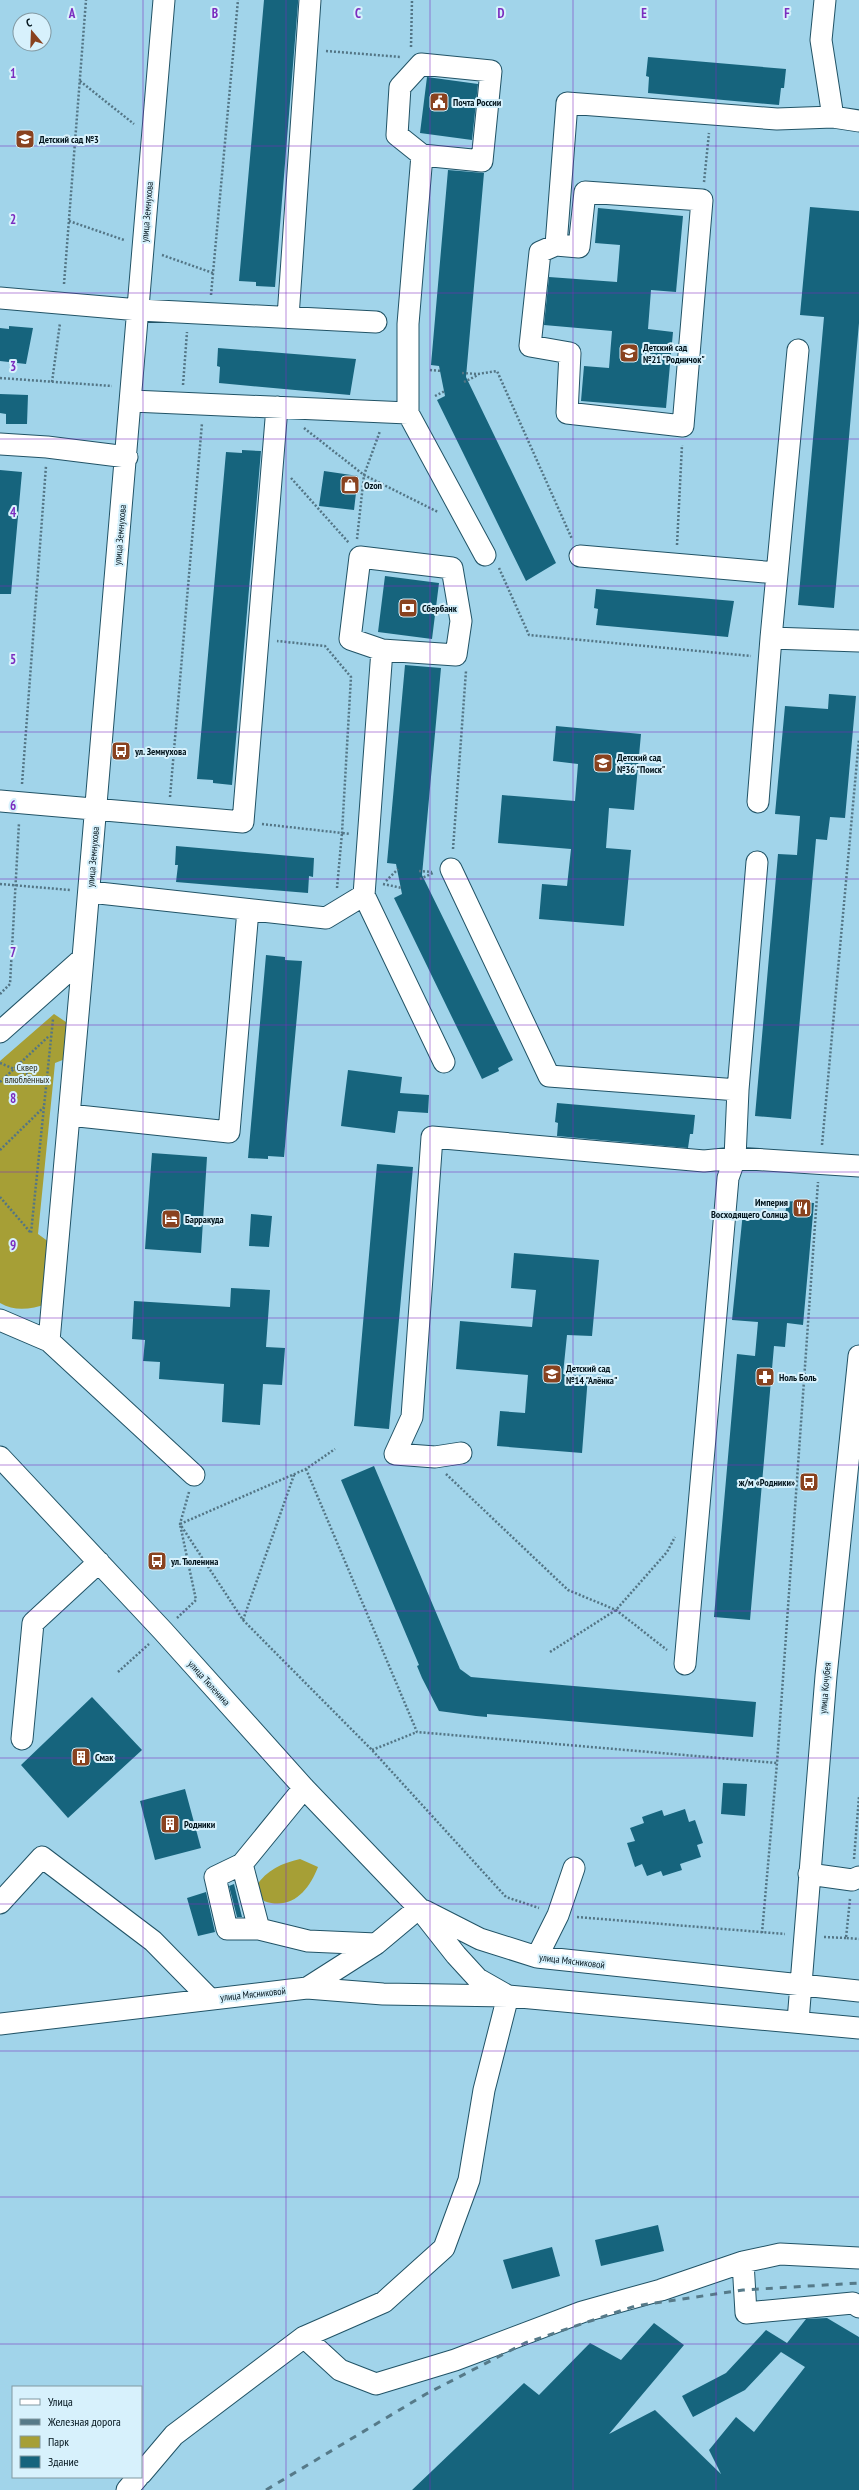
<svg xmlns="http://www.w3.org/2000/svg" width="859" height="2490" viewBox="0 0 859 2490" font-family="'PT Sans Narrow',sans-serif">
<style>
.green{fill:#a69f36}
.building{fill:#16647d}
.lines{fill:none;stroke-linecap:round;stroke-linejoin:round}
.minor-casing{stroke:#215366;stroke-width:23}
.path{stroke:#537585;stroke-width:2.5;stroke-dasharray:2 2;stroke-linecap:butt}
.minor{stroke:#fff;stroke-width:21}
.rail{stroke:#567a89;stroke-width:3;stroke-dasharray:7 7;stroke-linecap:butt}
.grid{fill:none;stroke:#7b2cbf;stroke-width:1;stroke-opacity:0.55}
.labels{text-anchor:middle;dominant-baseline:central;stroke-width:4;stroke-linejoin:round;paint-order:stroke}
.poi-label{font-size:10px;font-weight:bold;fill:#02141c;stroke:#d7f1fc;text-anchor:start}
.street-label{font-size:10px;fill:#02141c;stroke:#d7f1fc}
.park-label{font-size:10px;fill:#2d2b18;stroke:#d7f1fc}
.grid-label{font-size:13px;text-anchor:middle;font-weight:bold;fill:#7b2cbf;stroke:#d7f1fc;stroke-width:4;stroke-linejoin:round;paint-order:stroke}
</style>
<rect width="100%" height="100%" fill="#a1d4ea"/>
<!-- green -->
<path class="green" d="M54 1014 69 1024 70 1057 55 1063 38 1234 53 1245 48 1304C30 1309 16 1312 0 1303V1061Z
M300 1859 318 1867C309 1890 292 1911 264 1901L256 1886C267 1870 282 1863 300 1859Z"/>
<!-- building -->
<path class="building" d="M264 0H298V3L275 287 256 286V282L239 281Z
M648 57 786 69 784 88H781L779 105 648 93 649 77 646 76Z
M427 77 478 84 472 140 420 133Z
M448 170 484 173 466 377 556 563 526 581 437 400 445 396 439 366 431 365Z
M810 207 859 211V323L834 608 798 605 824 317 800 315Z
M598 208 683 216 676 292 651 290 648 329 673 332 666 408 581 401 584 366 609 368 612 331 544 325 549 277 617 282 620 245 595 243Z
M9 326 33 328 26 364 0 361V328L9 329Z
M218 348 356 359 350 395 219 383 220 367 217 366Z
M0 394 28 395 27 424H6V414L0 413Z
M242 450 261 451 232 785 213 783V780L197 779 226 452 242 453Z
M0 470 22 472 11 594H0Z
M324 471 358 476 354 510 319 506Z
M385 576 439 583 432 639 378 632Z
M596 589 734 601 728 637 596 625 598 609 594 608Z
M405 665 441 668 422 875 513 1060 498 1068 499 1071 482 1079 394 898 402 894 396 864 387 863Z
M829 694 856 696 845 818 830 817 827 840 816 839 791 1119 755 1116 778 854 797 855 800 816 775 814 785 706 828 709Z
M556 726 641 734 634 810 609 808 606 848 631 850 624 926 539 919 542 884 567 886 571 849 498 843 502 795 575 801 578 764 553 761Z
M176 846 314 858 313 877 309 876 308 893 176 882 178 865H175Z
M266 955 285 957V960L302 961 284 1157 268 1156V1159L248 1158Z
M348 1070 402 1077 400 1093 429 1095 428 1113 398 1111 395 1133 341 1126Z
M557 1103 695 1115 693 1134H690L688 1148 557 1136 558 1123 555 1122Z
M152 1153 207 1157 201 1253 145 1249Z
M377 1164 413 1167 389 1429 354 1426Z
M787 1201 814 1203 803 1325 787 1323 785 1347 774 1346 750 1620 714 1617 737 1354 755 1356 758 1322 732 1320 743 1212 785 1216Z
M251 1214 272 1216 269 1247 249 1246Z
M514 1253 599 1260 592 1336 567 1335 563 1374 588 1376 582 1453 497 1446 500 1411 525 1413 528 1375 456 1369 460 1321 532 1327 536 1290 511 1288Z
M231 1288 270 1290 266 1347 285 1348 282 1385 263 1384 260 1425 222 1422 224 1384 159 1379 160 1362 143 1361 145 1340 132 1339 134 1301 230 1307Z
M374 1466 460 1669 471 1677 756 1702 753 1737 487 1714V1717L476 1716 439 1711 422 1678 417 1666 419 1665 341 1480Z
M92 1697 142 1750 68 1818 21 1765Z
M723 1783 747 1784 745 1816 721 1814Z
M185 1789 201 1848 155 1860 140 1801Z
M685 1809 689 1822 695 1820 703 1843 697 1845 701 1857 680 1864 682 1870 663 1876 661 1871 647 1876 642 1864 635 1867 627 1843 635 1841 630 1828 644 1823 642 1817 662 1810 664 1816Z
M234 1884 242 1917H237L229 1886Z
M206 1892 215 1932 198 1936 187 1898Z
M658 2225 664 2251 601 2266 595 2240Z
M552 2247 560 2276 512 2289 503 2260Z
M827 2318 859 2337V2490H412L524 2383 539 2395 590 2343 621 2360 654 2323 684 2345 609 2434 655 2410 721 2474 709 2450 736 2417 754 2432 805 2367 781 2352 745 2390 693 2417 682 2396 726 2373 766 2330 787 2343 806 2319Z"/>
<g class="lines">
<!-- minor casing -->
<g class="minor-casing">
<path id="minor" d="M825 0 821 40 833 117 859 121
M422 155 482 161 491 71 421 64 400 87 397 135 422 155 408 324V413L485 555
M556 245 579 247 585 192 702 200 683 426 567 413 570 353 530 346 540 252 556 245 567 103 777 119 833 117
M0 298 139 310 376 322
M288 317 310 0
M798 350 771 638 859 641
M132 401 408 413
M0 444 47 447 127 457
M580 556 777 573
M0 801 243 822 277 407
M758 802 771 638
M757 862 738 1090 735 1158 859 1166
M451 869 549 1076 738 1090
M90 892 326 918 364 895 444 1062
M364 895 382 650 350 639 360 557 452 568 461 621 456 655 382 650
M0 1032 83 958 164 0
M69 1115 229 1132 248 910
M0 1320 49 1341 83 958
M49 1341 194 1475
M461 1453 435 1457 395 1454 412 1417 432 1137 704 1161 735 1158 728 1178 685 1664
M0 1457 163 1631 304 1788 419 1908 456 1955 478 1979 508 1996 859 2028
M22 1739 33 1623 99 1562
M304 1788 242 1864 259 1929 308 1941 376 1944 419 1908
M242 1864 215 1877 227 1929H259
M809 1874 852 1880 859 1877
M0 1903 42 1857 153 1941 209 1998
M425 1911 480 1939 537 1957 859 1991
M537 1957 558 1915 574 1868
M307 1988 376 1944
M798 2021 826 1676 859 1356
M0 2024 307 1988 383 1994 508 1996 484 2090 469 2180 444 2248 384 2302 304 2337
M859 2258 780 2254 743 2262 746 2313 853 2303 859 2307
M141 2474 174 2435 304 2337 340 2370 376 2384 455 2360 582 2312 661 2290 743 2262
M127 2490 138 2477"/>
</g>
<!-- path -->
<path class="path" d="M411 47 412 0
M326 51 401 57
M80 81 134 124
M704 182 709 133
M69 221 124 240
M162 255 213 273
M64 284 86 0
M211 295 238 0
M430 370 442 371
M462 373 478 374 497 371 572 539
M0 378 112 386
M52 382 60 323
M464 382 478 375
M183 385 187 332
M435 396 445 391
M304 428 364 475 438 512
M291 478 349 543
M357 539 364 475 380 431
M677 545 682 445
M499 568 529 635 751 656
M22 784 46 466
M170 797 202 423
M262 824 342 833 351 677 325 646 277 641
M453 849 466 671
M419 871 432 872
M420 879 433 873
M386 881 398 869
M0 884 70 890
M383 884 402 888
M337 888 342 833 350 834
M0 994 10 984 19 823
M0 1063 46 1082
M0 1082 49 1036
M822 1145 859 739
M0 1150 44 1107
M0 1197 31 1233 53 1019
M306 1469 417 1732 777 1763
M446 1474 568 1590 616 1610 667 1650
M189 1492 180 1524 243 1620 372 1750 506 1897 539 1908
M177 1618 196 1600 180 1524 306 1469 335 1449
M243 1620 294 1475
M550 1652 616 1610 667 1552 675 1537
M118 1672 149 1644
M372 1750 417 1732
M854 1859 859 1797
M850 1899 846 1938 859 1939
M577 1917 785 1934
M762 1933 777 1763 818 1182
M824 1937 846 1938"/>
<!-- minor -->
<use href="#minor" class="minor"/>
<!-- rail -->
<path class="rail" d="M266 2490 426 2394 525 2343 635 2306 743 2290 859 2283"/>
</g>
<!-- grid -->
<path class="grid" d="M143 0V2490M286 0V2490M430 0V2490M573 0V2490M716 0V2490M0 146H859M0 293H859M0 439H859M0 586H859M0 732H859M0 879H859M0 1025H859M0 1172H859M0 1318H859M0 1465H859M0 1611H859M0 1758H859M0 1904H859M0 2051H859M0 2197H859M0 2344H859"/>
<!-- icons -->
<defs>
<g id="civic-square" transform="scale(1)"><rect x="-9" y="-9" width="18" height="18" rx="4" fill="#89421f" stroke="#d7f1fc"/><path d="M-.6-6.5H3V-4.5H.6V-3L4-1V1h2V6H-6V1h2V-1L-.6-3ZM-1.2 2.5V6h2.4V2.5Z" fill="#fff"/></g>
<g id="school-square" transform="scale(1)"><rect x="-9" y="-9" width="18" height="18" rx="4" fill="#89421f" stroke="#d7f1fc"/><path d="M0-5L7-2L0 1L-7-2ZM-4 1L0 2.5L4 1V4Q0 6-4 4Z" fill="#fff"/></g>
<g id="shop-square" transform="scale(1)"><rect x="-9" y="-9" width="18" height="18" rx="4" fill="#89421f" stroke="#d7f1fc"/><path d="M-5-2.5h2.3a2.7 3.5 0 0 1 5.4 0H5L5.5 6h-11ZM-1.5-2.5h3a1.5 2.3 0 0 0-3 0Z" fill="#fff"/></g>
<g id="bank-square" transform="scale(1)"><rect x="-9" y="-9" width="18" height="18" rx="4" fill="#89421f" stroke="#d7f1fc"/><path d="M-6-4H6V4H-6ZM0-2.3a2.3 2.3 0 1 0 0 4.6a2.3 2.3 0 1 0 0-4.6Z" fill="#fff"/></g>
<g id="bus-square" transform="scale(1)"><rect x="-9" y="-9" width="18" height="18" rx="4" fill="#89421f" stroke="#d7f1fc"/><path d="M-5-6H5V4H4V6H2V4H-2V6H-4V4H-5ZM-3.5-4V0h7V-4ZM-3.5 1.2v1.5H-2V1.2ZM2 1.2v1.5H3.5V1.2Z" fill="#fff"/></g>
<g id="restaurant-square" transform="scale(1)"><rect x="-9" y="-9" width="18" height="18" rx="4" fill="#89421f" stroke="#d7f1fc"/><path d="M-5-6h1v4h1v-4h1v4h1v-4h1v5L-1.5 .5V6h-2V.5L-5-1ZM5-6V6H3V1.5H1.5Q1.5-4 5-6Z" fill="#fff"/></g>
<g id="hotel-square" transform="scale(1)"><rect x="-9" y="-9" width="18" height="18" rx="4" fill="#89421f" stroke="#d7f1fc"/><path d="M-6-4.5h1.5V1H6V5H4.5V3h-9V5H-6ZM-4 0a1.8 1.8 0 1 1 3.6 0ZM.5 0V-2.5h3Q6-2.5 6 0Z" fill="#fff"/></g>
<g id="pharmacy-square" transform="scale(1)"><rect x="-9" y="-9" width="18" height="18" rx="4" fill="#89421f" stroke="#d7f1fc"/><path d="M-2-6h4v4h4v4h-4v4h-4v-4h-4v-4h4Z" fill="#fff"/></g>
<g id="building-square" transform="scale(1)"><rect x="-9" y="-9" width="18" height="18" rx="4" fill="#89421f" stroke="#d7f1fc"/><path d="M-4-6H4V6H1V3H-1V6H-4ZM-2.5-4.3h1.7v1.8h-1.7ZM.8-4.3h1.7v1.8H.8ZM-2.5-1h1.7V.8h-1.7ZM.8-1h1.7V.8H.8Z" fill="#fff"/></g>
</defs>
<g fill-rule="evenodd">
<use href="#civic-square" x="439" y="102"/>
<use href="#school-square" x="25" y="139"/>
<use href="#school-square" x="629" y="353"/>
<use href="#shop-square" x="350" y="485"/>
<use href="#bank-square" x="408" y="608"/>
<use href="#bus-square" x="121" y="751"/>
<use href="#school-square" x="603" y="763"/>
<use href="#restaurant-square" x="802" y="1208"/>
<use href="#hotel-square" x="171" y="1219"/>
<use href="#school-square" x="552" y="1374"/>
<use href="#pharmacy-square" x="765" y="1377"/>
<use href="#bus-square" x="809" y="1482"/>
<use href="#bus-square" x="157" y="1561"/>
<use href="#building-square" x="81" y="1757"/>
<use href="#building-square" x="170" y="1824"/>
</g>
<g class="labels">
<!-- poi labels -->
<g class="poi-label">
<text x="453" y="102">Почта России</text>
<text x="39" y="139">Детский сад №3</text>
<text x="643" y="347">Детский сад<tspan x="643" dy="12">№21 "Родничок"</tspan></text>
<text x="364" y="485">Ozon</text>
<text x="422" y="608">Сбербанк</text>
<text x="135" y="751">ул. Земнухова</text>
<text x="617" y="757">Детский сад<tspan x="617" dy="12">№36 "Поиск"</tspan></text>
<text x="788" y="1202" text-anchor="end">Империя<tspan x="788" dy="12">Восходящего Солнца</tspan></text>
<text x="185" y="1219">Барракуда</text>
<text x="566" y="1368">Детский сад<tspan x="566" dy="12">№14 "Алёнка"</tspan></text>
<text x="779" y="1377">Ноль Боль</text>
<text x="795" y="1482" text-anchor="end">ж/м «Родники»</text>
<text x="171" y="1561">ул. Тюленина</text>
<text x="95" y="1757">Смак</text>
<text x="184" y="1824">Родники</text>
</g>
<!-- street labels -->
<g class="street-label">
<text transform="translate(147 212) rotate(-85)">улица Земнухова</text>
<text transform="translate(120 535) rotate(-85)">улица Земнухова</text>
<text transform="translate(93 857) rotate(-85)">улица Земнухова</text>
<text transform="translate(209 1683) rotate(48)">улица Тюленина</text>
<text transform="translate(825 1688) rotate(-85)">улица Кочубея</text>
<text transform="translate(572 1961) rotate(7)">улица Мясниковой</text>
<text transform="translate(253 1994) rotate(-6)">улица Мясниковой</text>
</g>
<!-- park labels -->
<g class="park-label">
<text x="27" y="1067">Сквер<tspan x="27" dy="12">влюблённых</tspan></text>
</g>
</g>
<g class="grid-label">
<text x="72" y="18">A</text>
<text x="215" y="18">B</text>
<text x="358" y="18">C</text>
<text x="501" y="18">D</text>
<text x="644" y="18">E</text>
<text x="787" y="18">F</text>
<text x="13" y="78">1</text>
<text x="13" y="224">2</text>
<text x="13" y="371">3</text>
<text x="13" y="517">4</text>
<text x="13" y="664">5</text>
<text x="13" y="810">6</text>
<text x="13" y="957">7</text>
<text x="13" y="1103">8</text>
<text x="13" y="1250">9</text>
</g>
<!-- legend -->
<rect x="12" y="2386" width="130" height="92" fill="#d7f1fc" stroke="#8299a2"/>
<rect x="20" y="2399" width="20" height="6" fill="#ffffff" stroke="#8299a2"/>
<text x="48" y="2406" font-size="12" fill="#02141c">Улица</text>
<rect x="20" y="2419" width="20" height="6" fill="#567a89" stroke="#8299a2"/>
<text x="48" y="2426" font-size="12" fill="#02141c">Железная дорога</text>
<rect x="20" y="2436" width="20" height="12" fill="#a69f36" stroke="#8299a2"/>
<text x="48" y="2446" font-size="12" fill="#02141c">Парк</text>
<rect x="20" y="2456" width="20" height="12" fill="#16647d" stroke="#8299a2"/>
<text x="48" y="2466" font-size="12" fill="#02141c">Здание</text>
<!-- north arrow -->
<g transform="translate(32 32) rotate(341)"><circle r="19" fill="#d7f1fc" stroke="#8299a2"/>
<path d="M0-3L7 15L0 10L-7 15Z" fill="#89421f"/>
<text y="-6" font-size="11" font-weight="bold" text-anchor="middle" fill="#02141c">С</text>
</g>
</svg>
